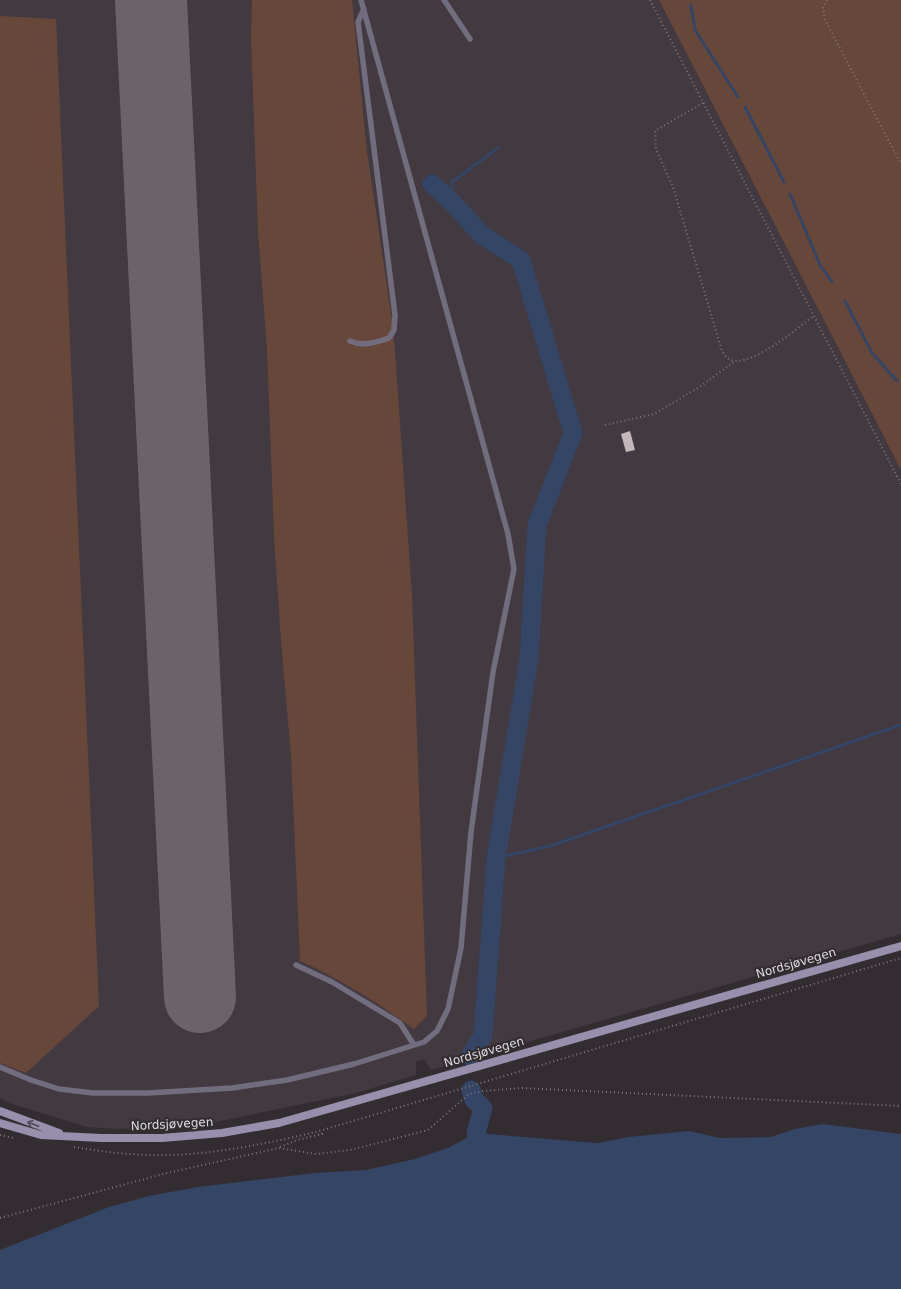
<svg xmlns="http://www.w3.org/2000/svg" width="901" height="1289" viewBox="0 0 901 1289" font-family="'DejaVu Sans',sans-serif">
<style>
.built{fill:#423941}
.green{fill:#67473a}
.water{fill:#344566}
.lines{fill:none;stroke-linecap:round;stroke-linejoin:round}
.stream{stroke:#344566;stroke-width:3}
.river{stroke:#344566;stroke-width:19}
.taxiway{stroke:#6a6468;stroke-width:29}
.runway{stroke:#6a6468;stroke-width:72}
.building{fill:#c2b8ba}
.path{stroke:#7b767a;stroke-width:2;stroke-dasharray:1 3;stroke-linecap:butt}
.service{stroke:#726d7e;stroke-width:5.5}
.secondary{stroke:#978fab;stroke-width:8}
.oneway{stroke:#514a56}
.labels{text-anchor:middle;dominant-baseline:central;stroke-width:4;stroke-linejoin:round;paint-order:stroke}
.street-label{font-size:12px;fill:#dedadd;stroke:#332d32}
</style>
<rect width="100%" height="100%" fill="#332d32"/>
<!-- built -->
<path class="built" d="M0 0H659L901 470V934L431 1070 424 1059 416 1062V1075L356 1093 196 1126 117 1129 87 1127 12 1104 0 1098Z"/>
<!-- green -->
<path class="green" d="M252 0H352L367 152 392 319 395 351 412 595 427 1016 414 1029C378 1003 340 979 300 961L291 755 281 641 274 536 267 349 258 232 251 37Z
M659 0H901V470Z
M0 16 56 19 99 1006 26 1073 0 1063Z"/>
<!-- water -->
<path class="water" d="M823 1124 901 1134V1289H0V1250L109 1207 149 1196 198 1187 315 1173 366 1170 415 1159 448 1148 476 1133 597 1143 629 1137 689 1131 720 1138 771 1137 795 1129Z"/>
<g class="lines">
<!-- stream -->
<path class="stream" d="M691 5 695 30 738 97
M745 107 784 182
M790 194 820 265 832 282
M451 201 452 182 498 148
M845 301 872 353 897 381
M496 858 550 846 901 725"/>
<!-- river -->
<path class="river" d="M432 184 451 201 482 235 521 260 573 433 537 525 529 659 496 858 483 1036 470 1056
M471 1090 474 1100 483 1108 476 1133"/>
<!-- taxiway -->
<path class="taxiway" d="M149 0 152 12"/>
<!-- runway -->
<path class="runway" d="M151 0 200 997"/>
</g>
<!-- building -->
<path class="building" d="M630 431 635 450 626 452 621 434Z"/>
<g class="lines">
<!-- path -->
<path class="path" d="M650 0 901 484
M827 0 823 8 825 20 901 164
M703 103 655 131 656 149 673 187 722 351C725 356 729 361 736 361 758 361 796 330 813 316
M605 425 654 414 701 386 735 361
M0 1135 14 1138
M74 1147C105 1152 136 1156 168 1155 217 1154 269 1143 316 1132L901 958
M280 1147 297 1140 322 1134V1130
M0 1218 167 1173 279 1148 316 1154 350 1150 428 1130 469 1094 483 1091 522 1088 901 1106"/>
<!-- service -->
<path class="service" d="M444 0 470 39
M350 341C363 347 376 342 389 338L394 330 395 315 358 22 364 9
M296 965 332 982 400 1023 414 1045
M0 1067 31 1080 59 1089 93 1093H148L232 1088 287 1080 354 1064 424 1042 437 1031 448 1009 461 948 471 832 493 672 514 569 508 534 361 0"/>
<!-- secondary -->
<path class="secondary" d="M0 1111 59 1133
M0 1123 41 1135 101 1138H162L222 1133 279 1123 901 946"/>
</g>
<!-- one-way arrows -->
<defs><path id="oneway-shaft" d="M-6 0H5M1.5-3L5.5 0L1.5 3" fill="none" stroke-width="1.6" stroke-linecap="round" stroke-linejoin="round"/></defs>
<use class="oneway" href="#oneway-shaft" transform="translate(33 1124) rotate(-159)"/>
<g class="labels">
<!-- street labels -->
<g class="street-label">
<text transform="translate(796 963) rotate(-16)">Nordsjøvegen</text>
<text transform="translate(484 1052) rotate(-16)">Nordsjøvegen</text>
<text transform="translate(172 1124) rotate(-3)">Nordsjøvegen</text>
</g>
</g>
</svg>
